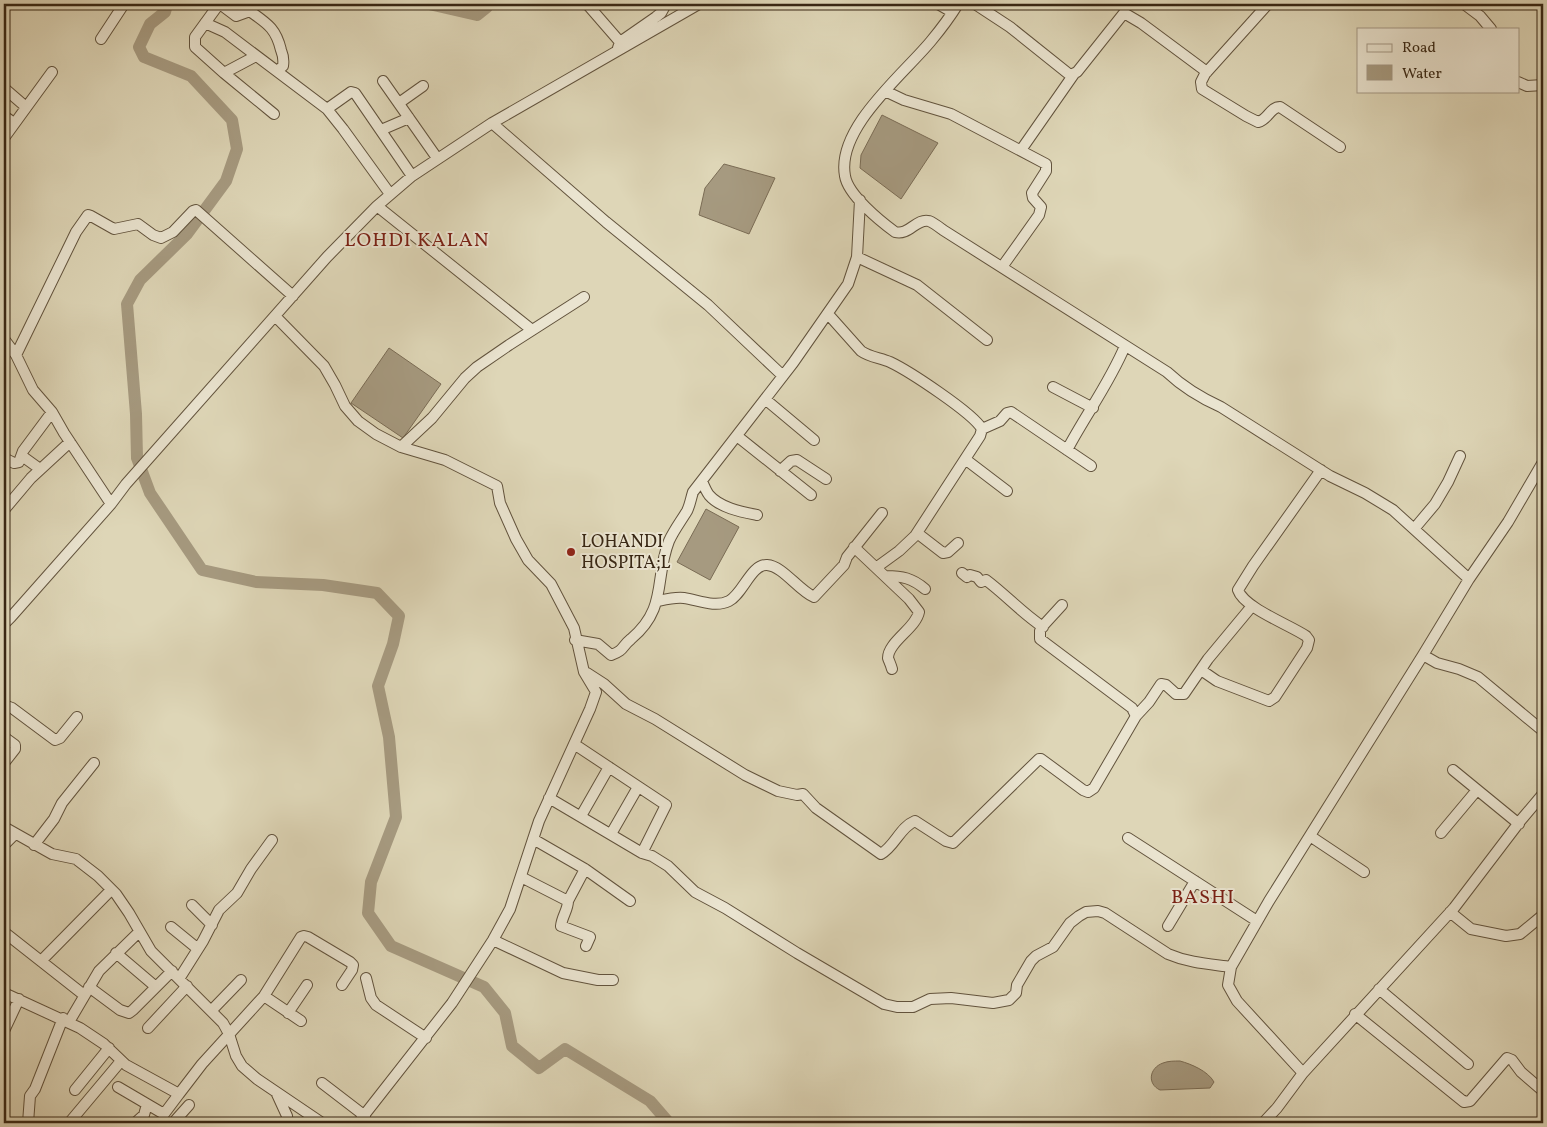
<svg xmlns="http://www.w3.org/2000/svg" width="1547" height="1127" viewBox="0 0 1547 1127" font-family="Vollkorn,serif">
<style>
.water{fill:#a69a80;stroke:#7a6c55}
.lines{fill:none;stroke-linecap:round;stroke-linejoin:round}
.river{stroke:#a69a80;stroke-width:12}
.minor-casing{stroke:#62533d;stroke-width:12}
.minor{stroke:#eae4d0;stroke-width:10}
.poi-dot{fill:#8f2418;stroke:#eae4d0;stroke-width:2}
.labels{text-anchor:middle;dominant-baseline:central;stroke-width:4;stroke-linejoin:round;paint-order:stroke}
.poi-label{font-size:18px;fill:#382714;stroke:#eae4d0;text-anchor:start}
.quarter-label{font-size:20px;letter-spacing:1px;fill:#7a1f14;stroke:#eae4d0}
</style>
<rect width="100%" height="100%" fill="#ded6b7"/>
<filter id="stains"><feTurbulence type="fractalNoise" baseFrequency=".004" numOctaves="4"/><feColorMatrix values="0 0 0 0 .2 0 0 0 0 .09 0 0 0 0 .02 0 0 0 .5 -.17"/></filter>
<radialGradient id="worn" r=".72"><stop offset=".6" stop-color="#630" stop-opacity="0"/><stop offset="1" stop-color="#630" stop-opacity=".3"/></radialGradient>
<!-- water -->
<path class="water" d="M882 115 938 143 901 199 860 168 861 155Z
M724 164 775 178 749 234 699 215 705 188Z
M389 348 441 384 403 438 351 403Z
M706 509 739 527 710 580 677 562Z
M1180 1061C1191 1064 1208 1071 1214 1082L1210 1088 1160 1090C1147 1084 1149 1068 1163 1063 1168 1061 1174 1061 1180 1061Z"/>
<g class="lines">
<!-- river -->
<path class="river" d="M167 4 165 12 150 24 139 47 144 57 191 76 232 120 237 149 226 181 187 234 140 280 127 304 136 414 137 458 150 493 202 570 256 582 323 585 377 593 399 616 393 644 378 686 389 737 396 817 371 882 368 913 391 946 484 987 505 1013 512 1046 539 1068 565 1049 650 1101 669 1123
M429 4 477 15 487 7 489 4"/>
<!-- minor casing -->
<g class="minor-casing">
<path id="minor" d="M219 4 195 37V47L224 73 274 114
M220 4 236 16 247 12H251C268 24 276 29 281 50 283 55 284 60 283 66L277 71
M587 4 620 42 618 48
M938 4 952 12
M958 4C950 17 941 29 931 41 904 74 836 128 845 176 848 195 880 221 895 232 909 236 916 218 929 221 934 223 939 227 943 230L1167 372C1183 387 1201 398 1221 407L1330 476 1365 493 1393 510 1469 579
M975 4 1010 27 1070 75 1077 72 1124 13 1141 23 1207 72
M1268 4 1205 74 1201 82 1202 89 1246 116 1258 122C1268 120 1270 107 1280 107L1340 147
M1464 4 1480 16 1491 29
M205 23 225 32 327 109 343 129 390 194
M101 39 124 4
M620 42 656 17 661 13 666 4
M224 73 256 56
M383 81 437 158
M1518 82 1527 86 1543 85
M4 88 26 107
M885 91 904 100 951 114 1046 164V171L1032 193 1033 198 1041 207 1039 215 1002 267
M399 103 423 86
M327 109 351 92 355 93 412 176
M4 116 14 123
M492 123 606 222 708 305 783 376
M381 130 409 118
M4 138 52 72
M1021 150 1074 74
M377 206 532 330
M857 257 917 285 987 340
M828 314 861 351C869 357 881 358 890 362 909 371 973 413 982 429L980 436 915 536
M275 316 324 366 335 385 345 406 358 421 376 434 401 447 445 460 497 486 500 503 516 539 528 560 551 584 574 628 584 672 596 692 590 709 539 821 510 909 493 940 452 1003 358 1123
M4 339 16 355 33 390 52 412 64 433 111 504
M16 355 76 232 88 215 91 216 114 229 138 224 153 235 161 238 173 232 193 211 196 210 293 296
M1053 387 1093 408
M765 399 814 440
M982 429 1000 421 1007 413 1011 412 1091 466
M737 436 811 495
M401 447 432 418 465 378 477 367 509 345 584 297
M1067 450C1086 414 1109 384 1125 346
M22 456 40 469
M4 458 14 463 19 462 23 451 52 412
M965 459 1007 491
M780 471 791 461 797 460 826 479
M702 481C704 486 706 491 709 495 720 508 742 512 757 515
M4 510 31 478 70 442
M1414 529 1435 504 1448 482 1460 456
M854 547 909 599 919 612C916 628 888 642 888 658 889 661 891 665 892 669
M877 567 899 551 917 534 921 536 943 553 948 552 958 543
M962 573 967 577 970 575 977 577 981 582 986 580C1006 595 1022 613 1043 627
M886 576C902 576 912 578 925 589
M658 601C667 599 675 597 684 598 698 600 715 608 729 601 743 594 751 564 767 565 783 566 798 590 814 597L844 565 847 557 882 513
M4 624 11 617 111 504 126 484 327 257 377 206 412 176 492 123 699 4
M575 640 598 644 611 655C625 650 621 647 631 639 668 608 654 579 669 541 674 530 681 521 687 511 690 505 691 498 693 492L793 363 848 284 857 257 860 200
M1423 655 1437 663 1459 669 1478 677 1543 731
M1201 670 1217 681 1269 701 1275 697 1307 648 1309 640 1306 636C1290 625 1244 608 1238 590L1253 566 1321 470
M587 673 604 684 626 704 655 719 745 775 778 791 797 795 803 794 816 808 881 854C895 846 900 827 915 821L946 841 953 843 1039 759H1041L1083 790 1088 792 1094 788 1136 716 1132 708 1040 639V631L1041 628 1062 605
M4 705 12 708 55 740 60 738 77 717
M1136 716 1149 702 1161 684 1166 685 1176 694H1184L1208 659 1252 606
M4 737 15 745V749L4 763
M574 744 666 805 642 853
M1453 770 1519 824
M549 798 642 853 652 856 668 866 695 892 725 908 797 953 884 1004 897 1007H913L930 999 951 998 993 1003 1009 1000 1016 993 1017 985 1031 961 1036 956 1053 947 1070 923 1079 916 1086 912 1098 911 1105 913 1168 954C1189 963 1209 964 1231 967
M581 816 609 767
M4 827 52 854 76 859 98 876 116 894 129 913 151 951 223 1023 229 1034 236 1056 242 1066 257 1079 322 1123
M1441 833 1477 790
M611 834 638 787
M1310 836 1364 872
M1128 838 1257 921
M533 839 585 869 630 901
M4 845 15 834
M34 845 54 819 62 803 94 763
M585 869 568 901C568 910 562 916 561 926L590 937 586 946
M521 877 568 901
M192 905 212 925
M1450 912 1471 929 1506 936 1520 934 1543 915
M1168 926 1195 881
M171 927 198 949
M4 932 84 995
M493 940 563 973 598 980H613
M116 953 156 987
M41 961 111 890
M366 978 371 998 376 1005 426 1038
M179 979 203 941 219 910 237 893 251 869 272 840
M89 987 120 1010 129 1013 133 1010 172 971
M1379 989 1468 1064
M4 993 80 1028 104 1044 126 1065 179 1094 202 1064 264 996 301 937 304 936 308 937 350 962 353 965 352 970 342 985
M264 996 301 1021
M211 1011 241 980
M288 1013 307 985
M1355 1014 1464 1102 1470 1101 1507 1058 1512 1060 1521 1072 1543 1091
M69 1022 99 971 139 932
M148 1028 187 986
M4 1031 19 999
M1303 1073 1237 1001 1228 985 1231 967 1269 901 1423 655 1469 579 1508 522 1543 462
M322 1083 365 1116
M118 1087 164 1114 179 1094
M75 1090 109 1048
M276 1092 287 1116 288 1123
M28 1123 30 1096 35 1089 63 1018
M69 1123 121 1061
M135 1123 144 1115 147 1104
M173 1123 189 1105
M1263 1123 1277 1108 1303 1073 1454 908 1521 820 1543 794"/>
</g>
<!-- minor -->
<use href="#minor" class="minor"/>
</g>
<!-- markers -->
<circle class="poi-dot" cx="571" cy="552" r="5"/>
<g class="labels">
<!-- poi labels -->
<g class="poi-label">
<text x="581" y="542">LOHANDI<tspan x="581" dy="21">HOSPITA;L</tspan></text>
</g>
<!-- quarter labels -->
<g class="quarter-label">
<text x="417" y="241">LOHDI KALAN</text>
<text x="1203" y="898">BASHI</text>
</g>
</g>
<!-- margin -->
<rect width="1547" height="1127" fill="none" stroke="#ded6b7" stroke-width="20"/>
<rect x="5" y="5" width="1537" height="1117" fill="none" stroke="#382714" stroke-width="2.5"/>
<rect x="10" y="10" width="1527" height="1107" fill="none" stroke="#382714"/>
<!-- legend -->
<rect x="1357" y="28" width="162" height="65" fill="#eae4d0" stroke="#a39885"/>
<rect x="1367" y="44" width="25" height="8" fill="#eae4d0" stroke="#a39885"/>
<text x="1402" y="52" font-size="15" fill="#382714">Road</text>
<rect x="1367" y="65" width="25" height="15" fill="#a69a80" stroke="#a39885"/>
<text x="1402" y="78" font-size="15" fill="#382714">Water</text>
<rect width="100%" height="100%" filter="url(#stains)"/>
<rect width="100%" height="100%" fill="url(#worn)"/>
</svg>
